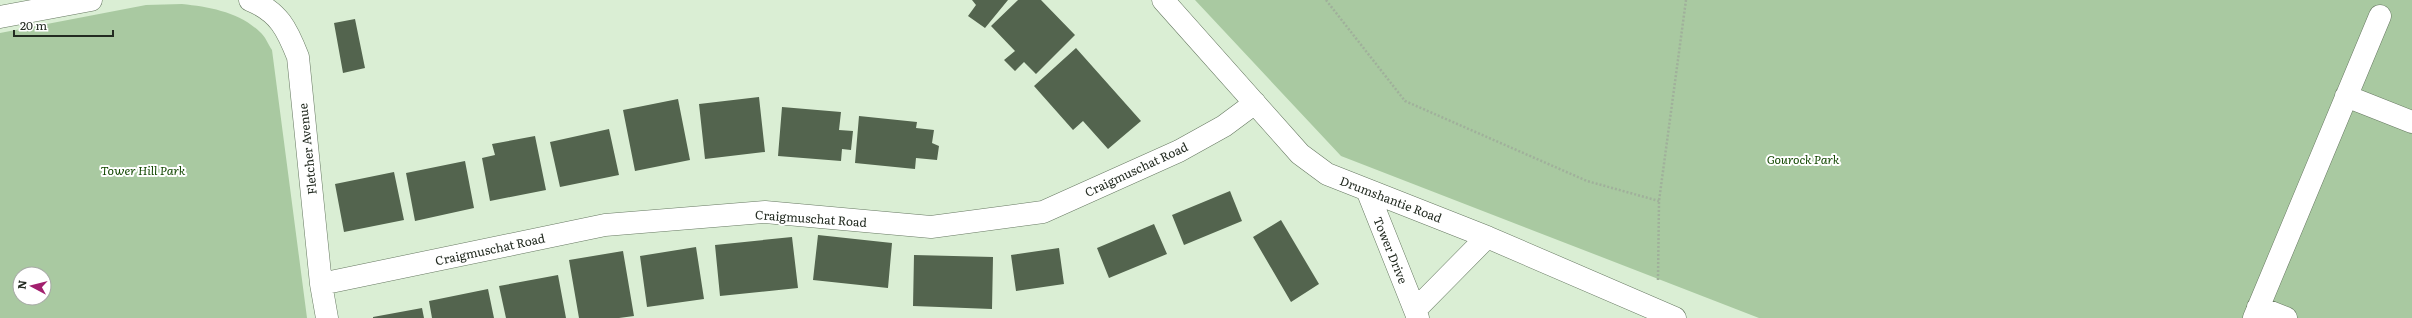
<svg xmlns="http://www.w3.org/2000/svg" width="2412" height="318" viewBox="0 0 2412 318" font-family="Literata,serif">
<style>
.green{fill:#a9c9a1;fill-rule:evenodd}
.building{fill:#53644e}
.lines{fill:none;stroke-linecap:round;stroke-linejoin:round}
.minor-casing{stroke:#677962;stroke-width:23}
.path{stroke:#a0b09b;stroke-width:2.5;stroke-dasharray:2 2;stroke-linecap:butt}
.minor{stroke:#fff;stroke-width:22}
.labels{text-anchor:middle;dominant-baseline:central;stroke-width:4;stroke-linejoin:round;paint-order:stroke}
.street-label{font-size:12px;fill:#232b21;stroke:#fff}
.park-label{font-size:12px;font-style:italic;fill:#124700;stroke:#fff}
</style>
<rect width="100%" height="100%" fill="#daeed4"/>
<!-- green -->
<path class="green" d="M1195 0H2412V318H1759L1341 156Z
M182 4C210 7 239 12 260 32 265 36 268 44 272 50L307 318H0V33L146 5ZM20 274H44V298H20Z"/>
<!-- building -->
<path class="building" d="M972 0H1008L985 28 968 16 976 5Z
M1018 0H1041L1075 35 1036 74 1024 62 1015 71 1004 60 1015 51 991 26Z
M355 19 365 68 343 73 334 23Z
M1076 48 1141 121 1108 149 1083 121 1073 130 1034 86Z
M759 97 765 152 705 159 699 104Z
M678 99 690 160 635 171 623 110Z
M782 107 841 112 839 130 853 131 851 150 842 149 841 161 778 156Z
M859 116 917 122 916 128 934 130 932 143 939 146 937 160 916 158 915 169 855 163Z
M609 129 619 175 560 187 550 142Z
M535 136 546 190 490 201 482 158 495 155 492 144Z
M465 161 474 208 415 221 406 173Z
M394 172 404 220 344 232 335 184Z
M1230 191 1242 221 1184 245 1172 215Z
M1281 220 1319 284 1291 302 1253 237Z
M1154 224 1167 254 1109 278 1097 248Z
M818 235 892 243 888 288 813 280Z
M792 237 798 288 720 296 715 245Z
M696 247 704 299 647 307 640 256Z
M1059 248 1064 284 1016 291 1011 255Z
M623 251 634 316 619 318H579L569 260Z
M914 255 993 257 992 309 913 306Z
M558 275 566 318H506L499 286Z
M488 289 494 318H432L429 301Z
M422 308 424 318H373V317Z"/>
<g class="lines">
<!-- minor casing -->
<g class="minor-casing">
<path id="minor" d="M250 0C279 12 287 29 298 57L321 284 327 318
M1163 0 1300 154 1327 174 1487 237 1675 318
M0 17 91 0
M2346 96 2412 122
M1367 190 1418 318
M321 284 605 225 765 212 931 227 1043 212 1179 151 1224 126 1255 103
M2258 307 2286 318
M1415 310 1487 237
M2254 318 2380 16"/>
</g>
<!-- path -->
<path class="path" d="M1326 0 1405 101 1587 181 1659 201
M1658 280 1659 201 1686 0"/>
<!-- minor -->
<use href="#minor" class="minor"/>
</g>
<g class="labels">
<!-- street labels -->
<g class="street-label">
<text transform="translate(307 149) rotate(-96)">Fletcher Avenue</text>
<text transform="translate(1136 169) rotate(-25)">Craigmuschat Road</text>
<text transform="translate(1391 199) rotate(21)">Drumshantie Road</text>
<text transform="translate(811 218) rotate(4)">Craigmuschat Road</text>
<text transform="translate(490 249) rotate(-12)">Craigmuschat Road</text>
<text transform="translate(1391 250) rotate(68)">Tower Drive</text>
</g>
<!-- park labels -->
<g class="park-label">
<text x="1803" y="159">Gourock Park</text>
<text x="143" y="170">Tower Hill Park</text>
</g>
</g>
<!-- north arrow -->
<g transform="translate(32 286) rotate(277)"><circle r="19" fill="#ffffff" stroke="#a7aaa6"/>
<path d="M0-3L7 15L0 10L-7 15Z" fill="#a21f6e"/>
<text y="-6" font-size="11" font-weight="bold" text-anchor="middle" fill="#232b21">N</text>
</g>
<!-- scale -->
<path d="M14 30v6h99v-6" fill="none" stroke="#232b21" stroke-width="2"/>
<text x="20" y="30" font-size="12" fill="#232b21" stroke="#ffffff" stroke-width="3" paint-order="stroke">20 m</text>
</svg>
